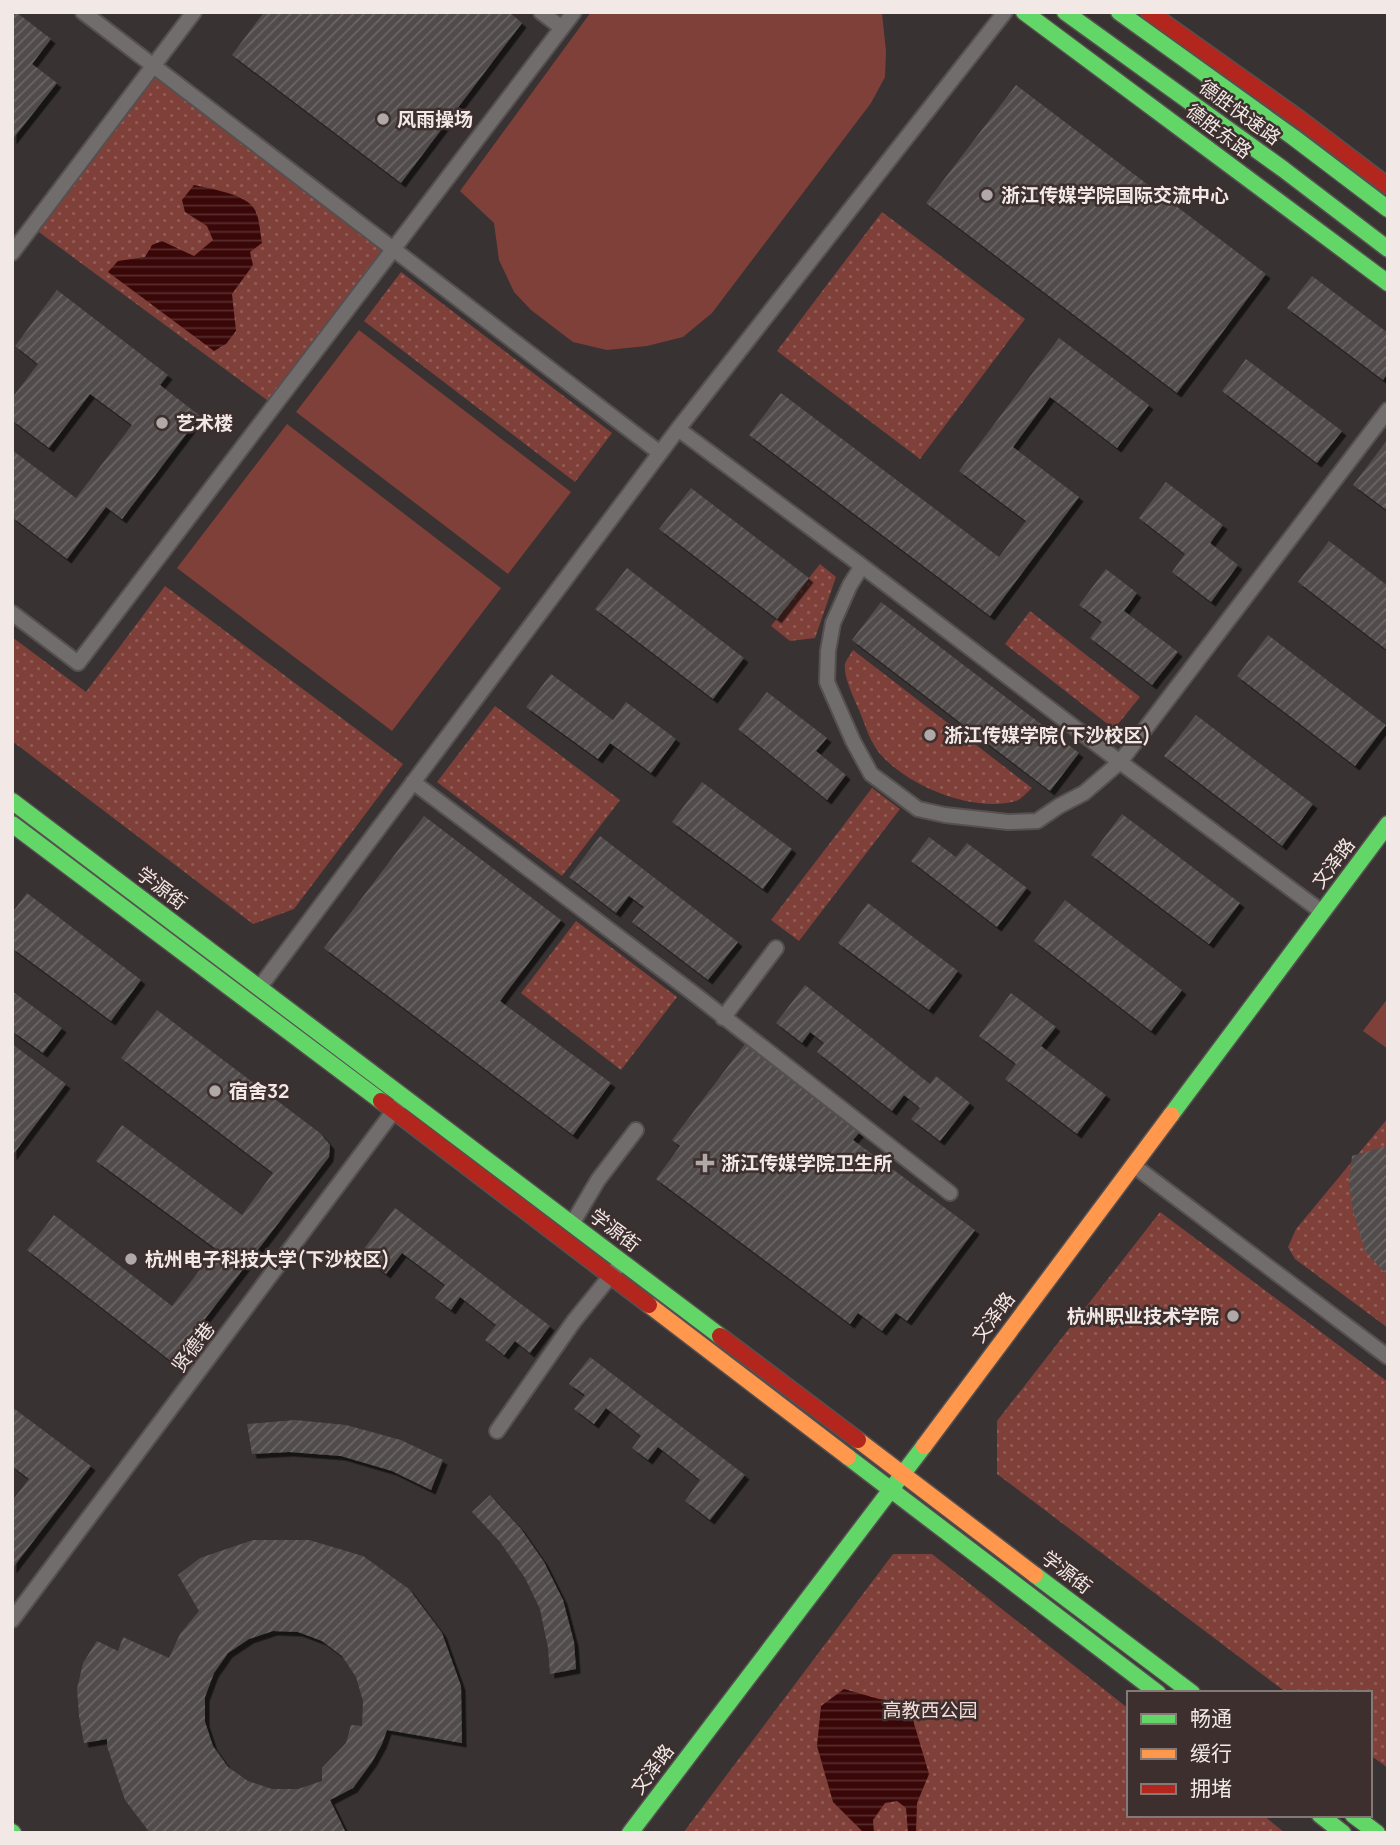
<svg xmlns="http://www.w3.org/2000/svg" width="1400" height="1845" viewBox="0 0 1400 1845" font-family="Manrope,'Noto Sans SC',sans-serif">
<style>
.grass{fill:url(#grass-dots)}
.garden{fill:#7f403a}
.water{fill:url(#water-rules)}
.building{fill:url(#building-hatch);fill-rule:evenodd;filter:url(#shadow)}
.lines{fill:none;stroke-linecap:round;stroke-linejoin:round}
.street-casing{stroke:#565050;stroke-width:18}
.fast-casing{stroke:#565050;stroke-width:19}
.slow-casing{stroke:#565050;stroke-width:19}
.jam-casing{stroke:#565050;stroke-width:19}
.street{stroke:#726d6d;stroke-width:14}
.fast{stroke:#63d668;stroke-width:16}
.slow{stroke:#ff974d;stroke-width:16}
.jam{stroke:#b3261e;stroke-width:16}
.poi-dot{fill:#b1a9a8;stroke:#3c2f2e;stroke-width:2.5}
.labels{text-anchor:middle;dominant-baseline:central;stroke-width:5;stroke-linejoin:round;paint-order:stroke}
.street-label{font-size:19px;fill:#f2e9e7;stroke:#3c2f2e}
.poi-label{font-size:19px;font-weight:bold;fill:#f2e9e7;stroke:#3c2f2e;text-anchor:start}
.park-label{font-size:19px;fill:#f4dcd9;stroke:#3c2f2e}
</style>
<defs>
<pattern id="grass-dots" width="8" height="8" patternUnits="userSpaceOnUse" patternTransform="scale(1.75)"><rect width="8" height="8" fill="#7f403a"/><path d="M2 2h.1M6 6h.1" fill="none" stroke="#925c56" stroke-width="1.8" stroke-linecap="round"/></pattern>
<pattern id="water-rules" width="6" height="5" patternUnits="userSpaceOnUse" patternTransform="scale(1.75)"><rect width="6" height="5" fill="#3a0708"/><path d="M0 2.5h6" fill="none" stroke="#572b2c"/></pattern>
<pattern id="building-hatch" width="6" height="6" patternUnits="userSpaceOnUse" patternTransform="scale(1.75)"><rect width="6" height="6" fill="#514c4b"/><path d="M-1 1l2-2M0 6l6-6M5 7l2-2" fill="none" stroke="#6a6665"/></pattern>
<filter id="shadow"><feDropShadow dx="4.5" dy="4.5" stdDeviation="0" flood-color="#0009"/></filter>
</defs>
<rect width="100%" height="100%" fill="#383232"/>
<!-- grass -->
<path class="grass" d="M154 65 394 249 275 406 32 227Z
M882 212 1025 319 920 459 777 351Z
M401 272 612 433 575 482 364 321Z
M820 564 836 577 815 638 790 641 771 626Z
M165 586 403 764 294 909 253 924 12 741V637L86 692Z
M1030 611 1140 697 1114 729 1005 644Z
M853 650 1032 788C1027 792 1022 799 1016 801 974 813 911 787 883 757 870 744 866 726 859 710 854 698 843 676 845 664 846 660 851 654 853 650Z
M495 706 620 800 562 876 437 782Z
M872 788 900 809 799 941 771 920Z
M576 921 677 997 621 1070 521 993Z
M1388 1118V1328L1295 1259 1288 1247 1296 1229Z
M1160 1212 1388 1382V1768L1370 1755V1693H1287L997 1474V1421Z
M893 1554H932L1129 1709V1815H1263L1285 1833H683Z"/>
<!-- garden -->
<path class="garden" d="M591 12 882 13 886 51 885 77 871 103 712 313 683 337 647 346 607 350 573 342 531 310 514 292 499 260 494 223 460 191Z
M359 330 571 492 508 574 296 412Z
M287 424 501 588 392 731 177 568Z
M1388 998V1049L1363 1031Z"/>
<!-- water -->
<path class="water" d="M194 185C211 189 247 194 255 210 260 220 260 233 262 243L250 252 253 265 232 294 236 331 226 344 214 351 108 272 118 261 145 257 152 245 162 241 194 256 213 240 207 226 185 212 182 200Z
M844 1689 879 1699 908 1703 929 1774 917 1803 916 1833H908L906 1808 897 1801 885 1803 873 1820 874 1833H864L833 1802 817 1746 821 1706Z"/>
<!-- building -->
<path class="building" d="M12 12H16L51 39 32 64 57 83 12 140Z
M264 12H509L522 23 401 183 232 55Z
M1016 85 1266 274 1177 393 926 203Z
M1312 276 1388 333V373L1383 380 1287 308Z
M57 290 168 375 160 385 200 416 122 519 106 507 67 559 12 517V450L76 498 132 425 90 394 49 448 12 420V398L38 364 15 346Z
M1059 338 1149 405 1117 448 1050 397 1013 447 1079 497 990 616 749 435 781 393 999 557 1026 521 959 471Z
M1246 359 1342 431 1317 463 1222 391Z
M1388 439V511L1353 485Z
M1166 482 1223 525 1210 543 1238 565 1211 602 1172 572 1185 554 1139 518Z
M691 488 809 578 777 619 659 529Z
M1329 541 1388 586V651L1298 582Z
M627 568 744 658 713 699 595 609Z
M1106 569 1137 593 1124 611 1178 652 1152 685 1090 638 1102 622 1079 605Z
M881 602 1079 753 1050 791 852 640Z
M1268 635 1386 725 1355 766 1237 676Z
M551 674 613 720 626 702 676 739 651 773 610 743 598 759 526 707Z
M767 692 827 738 816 751 846 775 827 800 738 729Z
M1196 715 1313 804 1282 846 1164 756Z
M702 782 792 849 763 889 672 822Z
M1122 814 1240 903 1209 944 1091 855Z
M424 816 561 920 500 1001 611 1083 573 1135 324 948Z
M600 836 738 942 708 980 632 922 644 907 629 896 616 913 569 877Z
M929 837 956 857 967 843 1027 888 997 927 911 861Z
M27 893 141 980 111 1021 12 948V913Z
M1065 900 1182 990 1151 1031 1034 941Z
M868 903 958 971 929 1010 838 943Z
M805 985 930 1084 936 1076 970 1103 940 1141 911 1119 920 1108 904 1095 892 1111 817 1052 824 1043 810 1032 802 1043 776 1023Z
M12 991 62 1028 43 1053 12 1031Z
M1011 993 1056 1027 1041 1046 1106 1095 1077 1134 1005 1079 1016 1064 979 1036Z
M157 1010 320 1133 330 1145 329 1157 172 1362 27 1250 54 1215 172 1306 216 1249 96 1161 122 1125 242 1215 273 1173 121 1058Z
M12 1044 66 1084 12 1156Z
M745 1044 860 1132 853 1140 975 1230 907 1321 896 1313 882 1331 858 1313 850 1324 656 1179 680 1146 672 1140Z
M1383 1147H1388V1276L1365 1251 1353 1211 1349 1184 1352 1156Z
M395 1208 550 1326 530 1353 515 1341 504 1355 485 1340 496 1325 460 1297 451 1310 435 1298 445 1285 402 1253 386 1274 360 1254Z
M590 1357 745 1475 710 1520 685 1501 700 1480 658 1447 648 1460 632 1448 641 1436 606 1408 594 1424 574 1409 585 1395 569 1384Z
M12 1407 91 1466 12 1569V1501L29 1479 12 1466Z
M295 1420 346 1425 401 1440 443 1460 431 1490 392 1471 341 1456 289 1452 252 1454 247 1424Z
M490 1495 521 1529 544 1562 563 1600 574 1642 576 1669 550 1674 548 1648 540 1609 525 1578 500 1542 472 1512Z
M253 1540H309L363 1556 409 1589 442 1633 461 1686 462 1743 387 1730 382 1744 372 1762 353 1788 330 1800 346 1833H150L125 1800 107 1746V1739L84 1743 79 1716 77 1689 83 1663 97 1641 118 1651 123 1637 169 1658 180 1634 199 1611 178 1575 200 1558ZM273 1631 298 1632 322 1641 342 1656 356 1677 363 1701 362 1726 351 1725 346 1743 322 1768V1781L298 1789H272L248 1781 228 1767 213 1746 205 1722V1697L214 1673 228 1653 249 1639Z"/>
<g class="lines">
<!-- street casing -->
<g class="street-casing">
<path id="street" d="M83 12 660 453
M541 12 562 28
M12 253 194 12
M678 429 862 566 1120 762 1322 912
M862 566 850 585 833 623 828 651 827 682 853 741 871 774 918 809 945 815 1008 822 1037 821 1059 806 1084 793 1120 762 1388 410
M12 613 78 663 574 12
M413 782 693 993 950 1193
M259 988 678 429 1005 12
M723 1018 776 948
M1133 1165 1388 1357
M572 1224 598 1180 636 1130
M497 1431 574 1321 617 1268
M12 1620 399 1104"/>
</g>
<!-- fast casing -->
<g class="fast-casing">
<path id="fast" d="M1024 12 1388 283
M1065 12 1283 169 1388 249
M1119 12 1293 137 1388 209
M12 801 720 1336
M12 824 381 1101
M1171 1115 1388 824
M848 1457 1158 1693
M1035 1575 1192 1693
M1320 1815 1343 1833
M1353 1815 1377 1833
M12 1832 13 1833
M630 1833 924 1446"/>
</g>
<!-- slow casing -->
<g class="slow-casing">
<path id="slow" d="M649 1305 848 1457
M858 1440 1035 1575
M924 1446 1171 1115"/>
</g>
<!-- jam casing -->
<g class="jam-casing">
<path id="jam" d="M1149 12 1301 120 1388 186
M381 1101 649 1305
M720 1336 858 1440"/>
</g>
<!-- street -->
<use href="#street" class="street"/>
<!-- fast -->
<use href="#fast" class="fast"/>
<!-- slow -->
<use href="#slow" class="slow"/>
<!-- jam -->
<use href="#jam" class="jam"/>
</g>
<!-- markers -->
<g class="poi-dot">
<circle cx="383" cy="119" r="7"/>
<circle cx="987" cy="195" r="7"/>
<circle cx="162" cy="423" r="7"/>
<circle cx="930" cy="735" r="7"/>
<circle cx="215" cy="1091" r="7"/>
<path d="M701.5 1152.5h7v7h7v7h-7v7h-7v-7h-7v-7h7z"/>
<circle cx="131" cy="1259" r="7"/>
<circle cx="1233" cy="1316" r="7"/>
</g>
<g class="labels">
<!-- street labels -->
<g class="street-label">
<text transform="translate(1240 112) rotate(36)">德胜快速路</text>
<text transform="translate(1219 131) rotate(37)">德胜东路</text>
<text transform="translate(1333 863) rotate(-53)">文泽路</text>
<text transform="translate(162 888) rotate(37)">学源街</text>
<text transform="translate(615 1230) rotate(37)">学源街</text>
<text transform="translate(993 1317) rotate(-53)">文泽路</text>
<text transform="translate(193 1347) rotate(-53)">贤德巷</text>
<text transform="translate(1067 1572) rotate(37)">学源街</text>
<text transform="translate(652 1769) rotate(-53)">文泽路</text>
</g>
<!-- poi labels -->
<g class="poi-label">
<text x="397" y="119">风雨操场</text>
<text x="1001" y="195">浙江传媒学院国际交流中心</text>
<text x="176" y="423">艺术楼</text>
<text x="944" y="735">浙江传媒学院(下沙校区)</text>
<text x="229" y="1091">宿舍32</text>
<text x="721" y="1163">浙江传媒学院卫生所</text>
<text x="145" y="1259">杭州电子科技大学(下沙校区)</text>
<text x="1219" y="1316" text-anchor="end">杭州职业技术学院</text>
</g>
<!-- park labels -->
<g class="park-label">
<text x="930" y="1710">高教西公园</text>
</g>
</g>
<!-- border -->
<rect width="1400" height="1845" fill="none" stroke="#f2e9e7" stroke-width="28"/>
<!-- legend -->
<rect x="1127" y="1691" width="245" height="126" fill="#3c2f2e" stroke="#857978" stroke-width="2"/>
<rect x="1141" y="1714" width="35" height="10" fill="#63d668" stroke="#857978" stroke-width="2"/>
<text x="1190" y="1726" font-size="21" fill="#f2e9e7">畅通</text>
<rect x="1141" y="1749" width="35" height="10" fill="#ff974d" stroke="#857978" stroke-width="2"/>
<text x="1190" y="1761" font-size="21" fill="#f2e9e7">缓行</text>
<rect x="1141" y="1784" width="35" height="10" fill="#b3261e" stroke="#857978" stroke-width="2"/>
<text x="1190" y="1796" font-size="21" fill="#f2e9e7">拥堵</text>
</svg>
